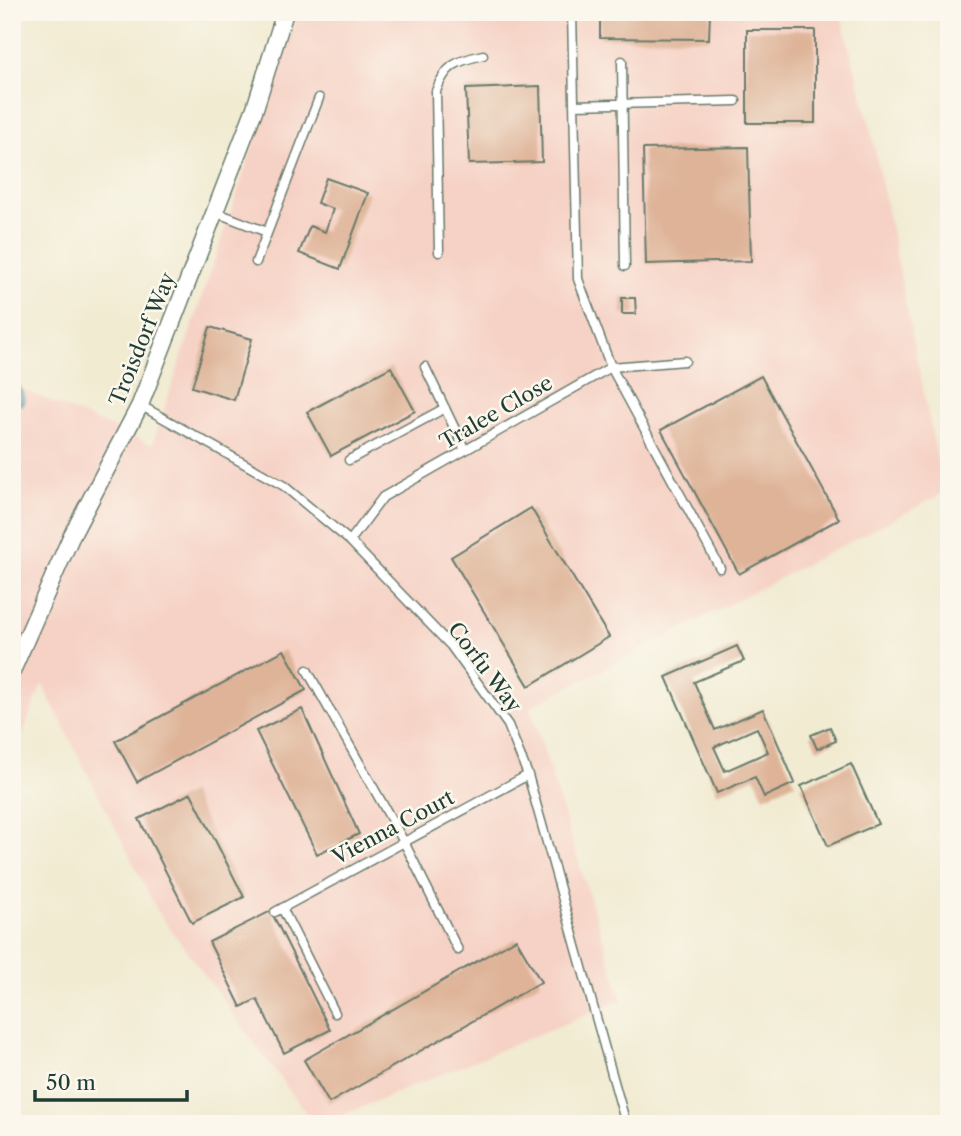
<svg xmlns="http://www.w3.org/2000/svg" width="961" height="1136" viewBox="0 0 961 1136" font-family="'Libre Caslon Text',serif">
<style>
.built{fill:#f6d1c5}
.water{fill:#53b6d2;stroke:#397a83;stroke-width:2}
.building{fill:#deb397;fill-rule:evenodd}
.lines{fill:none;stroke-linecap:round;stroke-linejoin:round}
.service-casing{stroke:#687a6b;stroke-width:11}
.minor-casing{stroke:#687a6b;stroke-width:19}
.service{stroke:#fff;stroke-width:8}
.minor{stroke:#fff;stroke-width:16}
.labels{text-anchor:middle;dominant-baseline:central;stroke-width:5;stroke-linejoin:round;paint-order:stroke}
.street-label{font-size:21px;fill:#1f3d34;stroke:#fbf7ec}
</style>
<rect width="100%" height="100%" fill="#fbf7ec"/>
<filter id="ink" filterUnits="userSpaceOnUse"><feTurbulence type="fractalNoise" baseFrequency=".0143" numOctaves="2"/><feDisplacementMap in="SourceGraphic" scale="14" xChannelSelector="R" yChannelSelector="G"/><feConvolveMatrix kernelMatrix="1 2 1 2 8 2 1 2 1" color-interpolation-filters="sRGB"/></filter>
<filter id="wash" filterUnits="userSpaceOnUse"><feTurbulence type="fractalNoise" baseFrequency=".00686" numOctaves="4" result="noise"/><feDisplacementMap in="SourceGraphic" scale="28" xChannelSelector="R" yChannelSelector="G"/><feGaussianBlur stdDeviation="1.57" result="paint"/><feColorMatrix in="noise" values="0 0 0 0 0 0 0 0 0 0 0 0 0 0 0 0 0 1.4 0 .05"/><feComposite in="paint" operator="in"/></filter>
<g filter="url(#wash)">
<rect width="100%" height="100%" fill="#f1ebd2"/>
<!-- built -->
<path class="built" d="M298 12H840L871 130 944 493 530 707 622 1000 321 1124H314L158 912 42 684 12 762V385L152 445Z"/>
<!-- water -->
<path class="water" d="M12 375 24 397 22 405 12 400Z"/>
<g id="blocks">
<!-- building -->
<path class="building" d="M600 12H710L709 39 600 38Z
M747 30H815V123H747Z
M540 86 542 162 469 164 466 89Z
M748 147 751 261 646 264 643 149Z
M326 178 368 193 340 269 299 253 310 226 325 232 333 209 317 203Z
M622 298H635L636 314H622Z
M210 327 252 339 234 400 192 387Z
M391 367 415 411 331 456 307 412Z
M761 376 839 519 739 574 661 430Z
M531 508 609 637 529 686 451 557Z
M737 646 744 661 694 682 715 730 763 709 795 783 764 797 755 777 717 793 666 677ZM757 728 768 752 725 771 714 747Z
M284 650 306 690 137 782 115 741Z
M302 709 359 834 317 854 256 731Z
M830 727 836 741 817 749 811 735Z
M851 764 878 824 828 846 801 786Z
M191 793 244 897 192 923 139 819Z
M271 911 330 1030 284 1053 257 999 241 1007 209 942Z
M516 939 541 982 329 1103 304 1060Z"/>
</g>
</g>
<g filter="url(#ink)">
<use href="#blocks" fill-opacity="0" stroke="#687a6b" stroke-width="2"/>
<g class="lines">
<!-- service casing -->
<g class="service-casing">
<path id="service" d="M572 12 578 279 611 367 720 568
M622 61 625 266
M574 105 736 101
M215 212 267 232
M439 252 436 91C446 65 456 61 483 55
M256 262 319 98
M425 367 465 450
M140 405 284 486 350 541 451 646 508 725 528 775 626 1124
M349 460 445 408
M350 541 383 497 611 367 685 361
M307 670 404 842 458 950
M282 908 335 1013
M275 912 528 775"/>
</g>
<!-- minor casing -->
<g class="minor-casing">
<path id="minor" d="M12 671 71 537 140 405 255 108 285 12"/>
</g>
<!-- service -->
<use href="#service" class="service"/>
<!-- minor -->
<use href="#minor" class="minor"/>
</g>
</g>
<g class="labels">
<!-- street labels -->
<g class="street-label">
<text transform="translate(142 339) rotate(-68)">Troisdorf Way</text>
<text transform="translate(496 412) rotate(-30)">Tralee Close</text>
<text transform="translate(485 667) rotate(53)">Corfu Way</text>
<text transform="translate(393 827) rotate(-28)">Vienna Court</text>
</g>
</g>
<!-- margin -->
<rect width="961" height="1136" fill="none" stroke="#fbf7ec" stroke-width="42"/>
<!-- scale -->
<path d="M35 1090v10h152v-10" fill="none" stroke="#1f3d34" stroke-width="3.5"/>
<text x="46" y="1090" font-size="21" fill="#1f3d34" stroke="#fbf7ec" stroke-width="5" paint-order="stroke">50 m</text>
</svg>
